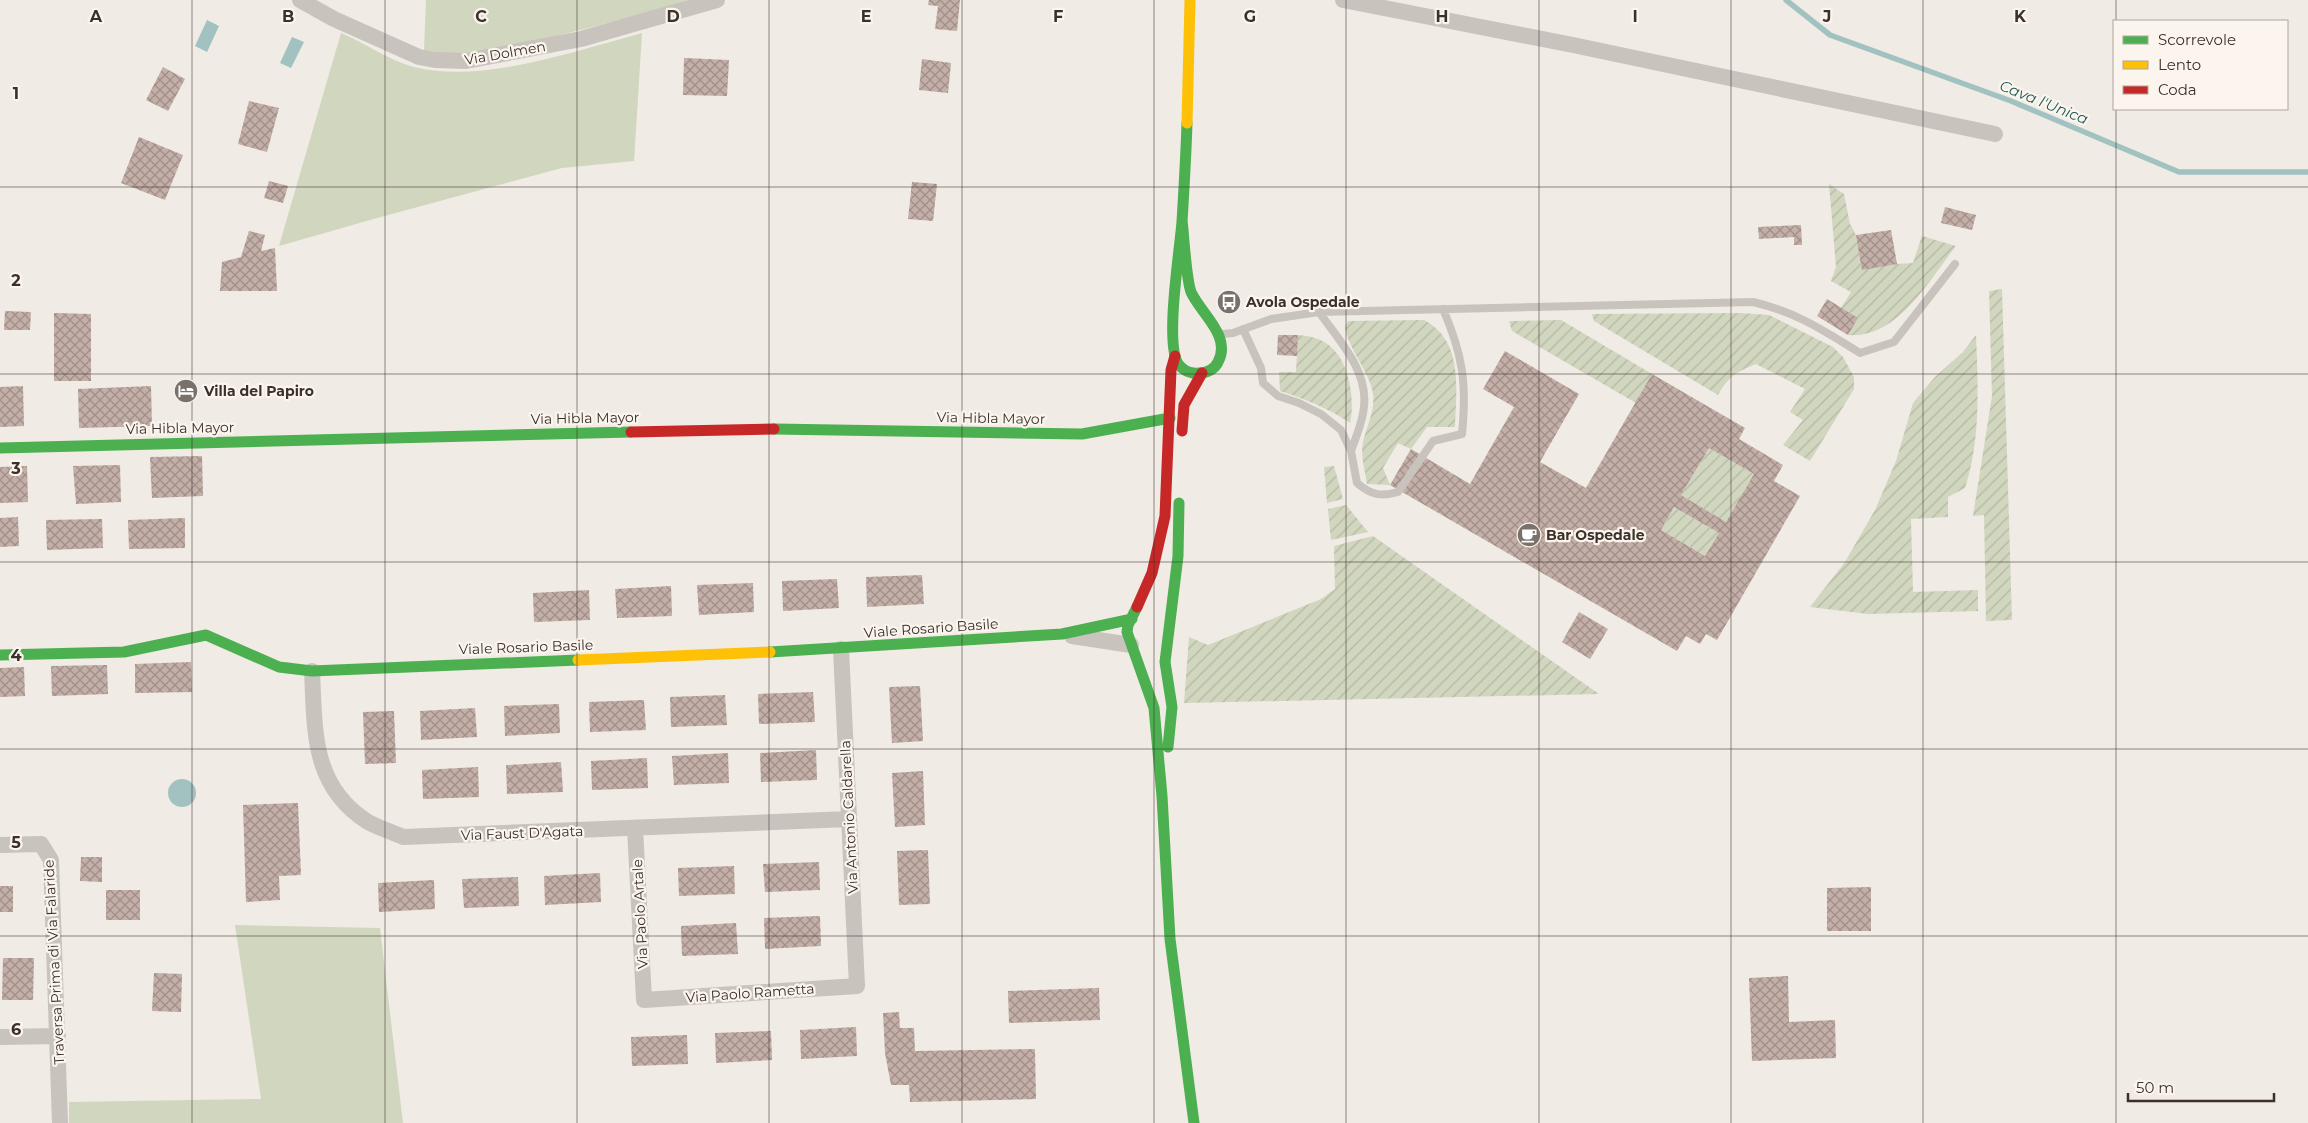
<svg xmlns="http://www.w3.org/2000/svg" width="2308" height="1123" viewBox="0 0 2308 1123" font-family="Montserrat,sans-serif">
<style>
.grass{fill:#d1d6bf}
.garden{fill:url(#garden-furrows)}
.water{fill:#a1c2c1}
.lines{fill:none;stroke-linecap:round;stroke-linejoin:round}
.stream{stroke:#a1c2c1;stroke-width:5.5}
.building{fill:url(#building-cross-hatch);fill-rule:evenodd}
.lane{stroke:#c9c3be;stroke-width:8}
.street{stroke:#c9c3be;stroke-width:16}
.fast{stroke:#4caf50;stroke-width:11}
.slow{stroke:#ffc107;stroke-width:11}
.jam{stroke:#c62828;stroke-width:11}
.grid{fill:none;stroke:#3b302b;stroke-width:1;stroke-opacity:0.55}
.labels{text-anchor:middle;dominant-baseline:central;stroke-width:4.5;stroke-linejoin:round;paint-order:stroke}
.street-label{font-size:14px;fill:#3b302b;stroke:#fbf5ee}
.poi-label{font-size:14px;font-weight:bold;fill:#3b302b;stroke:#fbf5ee;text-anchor:start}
.water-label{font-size:15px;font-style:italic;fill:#1f5a5e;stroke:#fbf5ee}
.grid-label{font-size:16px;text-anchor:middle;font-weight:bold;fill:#3b302b;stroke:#fbf5ee;stroke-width:4.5;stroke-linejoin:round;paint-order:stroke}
</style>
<defs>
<pattern id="garden-furrows" width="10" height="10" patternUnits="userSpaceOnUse" patternTransform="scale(1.25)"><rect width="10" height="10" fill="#d1d6bf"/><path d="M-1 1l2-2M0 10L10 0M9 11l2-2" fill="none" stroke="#b4b8a4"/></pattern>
<pattern id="building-cross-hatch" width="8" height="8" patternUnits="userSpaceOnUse" patternTransform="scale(1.25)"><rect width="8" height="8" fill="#c3afa7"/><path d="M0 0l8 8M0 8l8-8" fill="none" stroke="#a08f88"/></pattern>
</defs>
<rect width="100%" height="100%" fill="#f0ebe5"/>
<!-- grass -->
<path class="grass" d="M426 0H687L636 16 508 48 446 57 424 50Z
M341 33C365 43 388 60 414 67 482 84 575 51 642 33L634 161 562 168 377 218 279 246Z
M235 925 380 928 403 1123H69V1102L261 1099Z"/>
<!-- garden -->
<path class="garden" d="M1829 184 1844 194 1850 224 1856 235 1897 264 1913 263 1922 236 1956 246C1929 280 1898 339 1848 335L1858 318 1841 308 1851 292 1831 281 1836 267Z
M2002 289 2012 620 1986 621 1984 515 1973 516 1992 396 1989 291Z
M1741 313 1769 315 1833 347 1843 357 1854 377V389L1810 461 1783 445 1803 420 1790 412 1805 389 1756 364C1736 372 1728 377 1718 395L1594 321 1592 314Z
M1424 320C1464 341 1456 389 1455 427H1427L1411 449 1398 443 1383 468 1390 485 1367 484C1365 470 1360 456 1363 442 1367 424 1377 408 1372 389 1367 369 1346 344 1345 326L1348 321Z
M1561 320 1652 374 1636 403 1512 331 1509 321Z
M1298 335C1311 336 1324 339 1333 349 1350 365 1355 401 1350 423 1328 408 1305 399 1280 391L1279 372H1296Z
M1976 335C1978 386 1981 438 1965 488L1948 497V517L1911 519 1913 592 1978 590V611L1868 614 1810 607 1845 562 1875 510 1896 461 1913 403 1935 377 1963 352Z
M1709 448 1754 474 1726 522 1681 495Z
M1334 466 1343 499 1327 503 1324 467Z
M1346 505 1368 532 1331 540 1328 509Z
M1674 507 1719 533 1705 556 1661 530Z
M1373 536 1599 694 1184 703 1189 637 1208 645 1321 599 1335 589 1334 546Z"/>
<!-- water -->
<path class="water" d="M207 20 219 26 207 52 195 46Z
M292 37 304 42 291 68 280 63Z
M168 793a14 14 0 1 1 28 0a14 14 0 1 1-28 0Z"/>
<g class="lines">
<!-- stream -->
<path class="stream" d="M1786 0 1830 35 2011 101 2179 172H2308"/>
</g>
<!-- building -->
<path class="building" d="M929 0H960L957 31 935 29 938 6 928 5Z
M684 58 729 60 727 96 683 95Z
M922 59 951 63 948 93 919 90Z
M163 67 185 79 168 111 146 100Z
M249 101 279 108 267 152 238 144Z
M139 137 183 155 165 200 121 183Z
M269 181 288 186 283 203 264 198Z
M912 182 937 184 933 221 908 219Z
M1945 207 1976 215 1972 230 1941 223Z
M1801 225 1802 245H1794V237L1759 239 1758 227Z
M1891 230 1897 264 1862 270 1856 235Z
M249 231 265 235 261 251 275 248 277 291H220L222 262 241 257Z
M1827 299 1858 318 1848 335 1817 316Z
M5 311 31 312 30 330H4Z
M54 313 91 314V381H54Z
M1278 335H1298L1297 356 1277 355Z
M1505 351 1579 394 1540 462 1586 488 1652 374 1745 428 1739 439 1783 465 1774 481 1800 496 1717 640 1706 634 1700 644 1686 636 1677 651 1390 485 1411 449 1470 484 1514 407 1483 389ZM1709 448 1754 474 1726 522 1681 495ZM1674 507 1719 533 1705 556 1661 530Z
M23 386 24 426 0 427V387Z
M151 386 152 426 79 428 78 389Z
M202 456 203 496 152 498 150 457Z
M120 465 121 502 76 504 73 466Z
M27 466 28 502 0 503V467Z
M18 517 19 546 0 547V518Z
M185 518V548L129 549 128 520Z
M102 519 103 548 47 550 46 520Z
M922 575 924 604 867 607 866 577Z
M837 579 839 608 783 611 782 581Z
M753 583 754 612 699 615 697 585Z
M671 586 672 616 617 618 615 589Z
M589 590 590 620 534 622 533 593Z
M1579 612 1608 629 1590 659 1562 642Z
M191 662 192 692 135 693V664Z
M107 665 108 694 52 696 51 666Z
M24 667 25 696 0 697V668Z
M920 686 923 741 892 743 889 687Z
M813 692 815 722 759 724 758 694Z
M725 695 727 725 671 727 670 697Z
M644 700 646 730 590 732 589 702Z
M559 704 560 733 505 736 504 706Z
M475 708 477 737 421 740 420 711Z
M394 711 396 763 365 764 363 712Z
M816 750 817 780 761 782 760 753Z
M728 753 729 783 674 785 672 756Z
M647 758 648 788 592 790 591 761Z
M561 762 563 792 507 794 506 765Z
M478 767 479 797 423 799 422 770Z
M923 771 925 825 895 827 892 773Z
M298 803 301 875 279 876 280 900 246 902 243 805Z
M928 850 930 904 899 905 897 851Z
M81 857H102V882L80 881Z
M819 862 820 890 765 892 763 864Z
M734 866 735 894 679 896 678 868Z
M600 873 601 902 545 905 544 876Z
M518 877 519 906 464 908 462 879Z
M434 880 435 909 379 912 378 883Z
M0 886H13V912H0Z
M1871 887V931H1827V888Z
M106 890H140V920H106Z
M820 916 821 946 765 949 764 918Z
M736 923 738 954 682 956 681 926Z
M3 958H34L33 1000H2Z
M154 973 182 974 181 1012 152 1011Z
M1788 976 1789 1022 1835 1020 1836 1058 1752 1061 1749 978Z
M1099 988 1100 1020 1009 1023 1008 991Z
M899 1012 900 1028H914L915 1051 1035 1049 1036 1099 910 1102 909 1085H891L885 1053 883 1013Z
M856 1027 857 1056 801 1059 800 1030Z
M771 1031 772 1060 716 1063 715 1033Z
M687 1035 688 1064 632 1066 631 1037Z"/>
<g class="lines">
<!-- lane -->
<path class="lane" d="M1319 312C1338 339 1368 370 1364 406 1363 421 1356 437 1351 451
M1243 329 1261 368 1263 383 1278 396 1299 403 1321 414 1341 430 1351 451 1357 483C1371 495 1381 497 1398 492L1433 441 1462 434C1467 384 1463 355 1443 309
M1223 334 1233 333 1271 319 1319 312 1753 302C1796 312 1823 330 1860 353L1894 342 1955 264"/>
<!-- street -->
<path class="street" d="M300 0 334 19 419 57 435 60 466 61 581 39 717 0
M1343 0 1573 45 1995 134
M1072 636 1131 645
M312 671C315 730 311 786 368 822 379 828 392 832 403 837L849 819
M635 828 644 1000 857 986 841 649
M0 845 41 844 51 860 60 1123
M0 1037 58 1036"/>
<!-- fast -->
<path class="fast" d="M1182 220C1184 237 1186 278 1191 292 1201 314 1232 336 1218 362 1215 369 1207 373 1199 373 1192 374 1184 371 1179 365 1164 347 1180 249 1182 222 1184 189 1186 156 1187 123
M774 429 1082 434 1170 418
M0 448 631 432
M1137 607 1128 625 1127 632 1154 708 1162 796 1170 939 1194 1123
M770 652 1062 634 1132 619
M0 655 124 652 206 635 279 667 312 671 578 660
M1168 747 1172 707 1165 662 1178 556 1179 503"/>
<!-- slow -->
<path class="slow" d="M1187 123 1190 0
M578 660 770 652"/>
<!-- jam -->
<path class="jam" d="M1182 431 1184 405 1202 373
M631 432 774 429
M1137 607 1152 573 1165 516 1171 370 1175 356"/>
</g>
<!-- grid -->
<path class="grid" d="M192 0V1123M385 0V1123M577 0V1123M769 0V1123M962 0V1123M1154 0V1123M1346 0V1123M1539 0V1123M1731 0V1123M1923 0V1123M2116 0V21M2116 109V1123M0 187H2308M0 374H2308M0 562H2308M0 749H2308M0 936H2308"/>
<!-- icons -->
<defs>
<g id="bus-disc" transform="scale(1.25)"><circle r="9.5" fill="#7a716c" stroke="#fbf5ee"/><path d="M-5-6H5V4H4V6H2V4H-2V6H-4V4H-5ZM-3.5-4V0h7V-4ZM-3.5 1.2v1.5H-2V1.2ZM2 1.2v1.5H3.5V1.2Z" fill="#fff"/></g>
<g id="hotel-disc" transform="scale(1.25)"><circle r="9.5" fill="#7a716c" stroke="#fbf5ee"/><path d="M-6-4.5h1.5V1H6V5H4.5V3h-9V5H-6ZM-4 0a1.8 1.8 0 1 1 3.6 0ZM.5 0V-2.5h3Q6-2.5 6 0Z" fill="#fff"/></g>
<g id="cafe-disc" transform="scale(1.25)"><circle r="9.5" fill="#7a716c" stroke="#fbf5ee"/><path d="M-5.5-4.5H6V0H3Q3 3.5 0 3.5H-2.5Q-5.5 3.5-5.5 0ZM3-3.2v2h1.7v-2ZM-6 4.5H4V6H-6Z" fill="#fff"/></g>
</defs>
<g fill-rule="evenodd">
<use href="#bus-disc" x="1229" y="302"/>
<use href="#hotel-disc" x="186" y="391"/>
<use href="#cafe-disc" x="1529" y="535"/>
</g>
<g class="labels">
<!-- street labels -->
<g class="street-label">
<text transform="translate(505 53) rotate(-10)">Via Dolmen</text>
<text transform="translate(585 418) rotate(-1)">Via Hibla Mayor</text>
<text transform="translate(991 418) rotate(1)">Via Hibla Mayor</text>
<text transform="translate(180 428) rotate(-1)">Via Hibla Mayor</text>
<text transform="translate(931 628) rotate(-4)">Viale Rosario Basile</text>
<text transform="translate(526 647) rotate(-2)">Viale Rosario Basile</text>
<text transform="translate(849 817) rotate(-93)">Via Antonio Caldarella</text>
<text transform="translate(522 833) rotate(-2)">Via Faust D'Agata</text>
<text transform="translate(640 914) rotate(-93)">Via Paolo Artale</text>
<text transform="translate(54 962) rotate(-93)">Traversa Prima di Via Falaride</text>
<text transform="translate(750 993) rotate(-4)">Via Paolo Rametta</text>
</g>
<!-- poi labels -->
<g class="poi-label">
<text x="1246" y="302">Avola Ospedale</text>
<text x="204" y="391">Villa del Papiro</text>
<text x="1546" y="535">Bar Ospedale</text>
</g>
<!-- water labels -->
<g class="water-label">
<text transform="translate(2044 102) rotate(22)">Cava l'Unica</text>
</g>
</g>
<g class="grid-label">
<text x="96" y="22">A</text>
<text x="288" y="22">B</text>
<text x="481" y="22">C</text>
<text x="673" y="22">D</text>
<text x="866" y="22">E</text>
<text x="1058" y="22">F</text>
<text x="1250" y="22">G</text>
<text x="1442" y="22">H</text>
<text x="1635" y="22">I</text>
<text x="1827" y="22">J</text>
<text x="2020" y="22">K</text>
<text x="16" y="99">1</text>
<text x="16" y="286">2</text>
<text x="16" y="474">3</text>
<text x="16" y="661">4</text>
<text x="16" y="848">5</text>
<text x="16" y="1035">6</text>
</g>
<!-- legend -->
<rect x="2113" y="20" width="175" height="90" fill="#fbf5ee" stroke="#aea6a0"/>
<rect x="2123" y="36" width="25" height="8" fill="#4caf50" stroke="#aea6a0"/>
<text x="2158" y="45" font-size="15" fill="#3b302b">Scorrevole</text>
<rect x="2123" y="61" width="25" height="8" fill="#ffc107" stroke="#aea6a0"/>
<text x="2158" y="70" font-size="15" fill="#3b302b">Lento</text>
<rect x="2123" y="86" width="25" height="8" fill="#c62828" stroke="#aea6a0"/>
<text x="2158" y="95" font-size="15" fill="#3b302b">Coda</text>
<!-- scale -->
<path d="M2128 1093v8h146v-8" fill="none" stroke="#3b302b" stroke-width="2.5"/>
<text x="2136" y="1093" font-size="15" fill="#3b302b" stroke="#fbf5ee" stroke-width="4" paint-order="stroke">50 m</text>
</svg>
